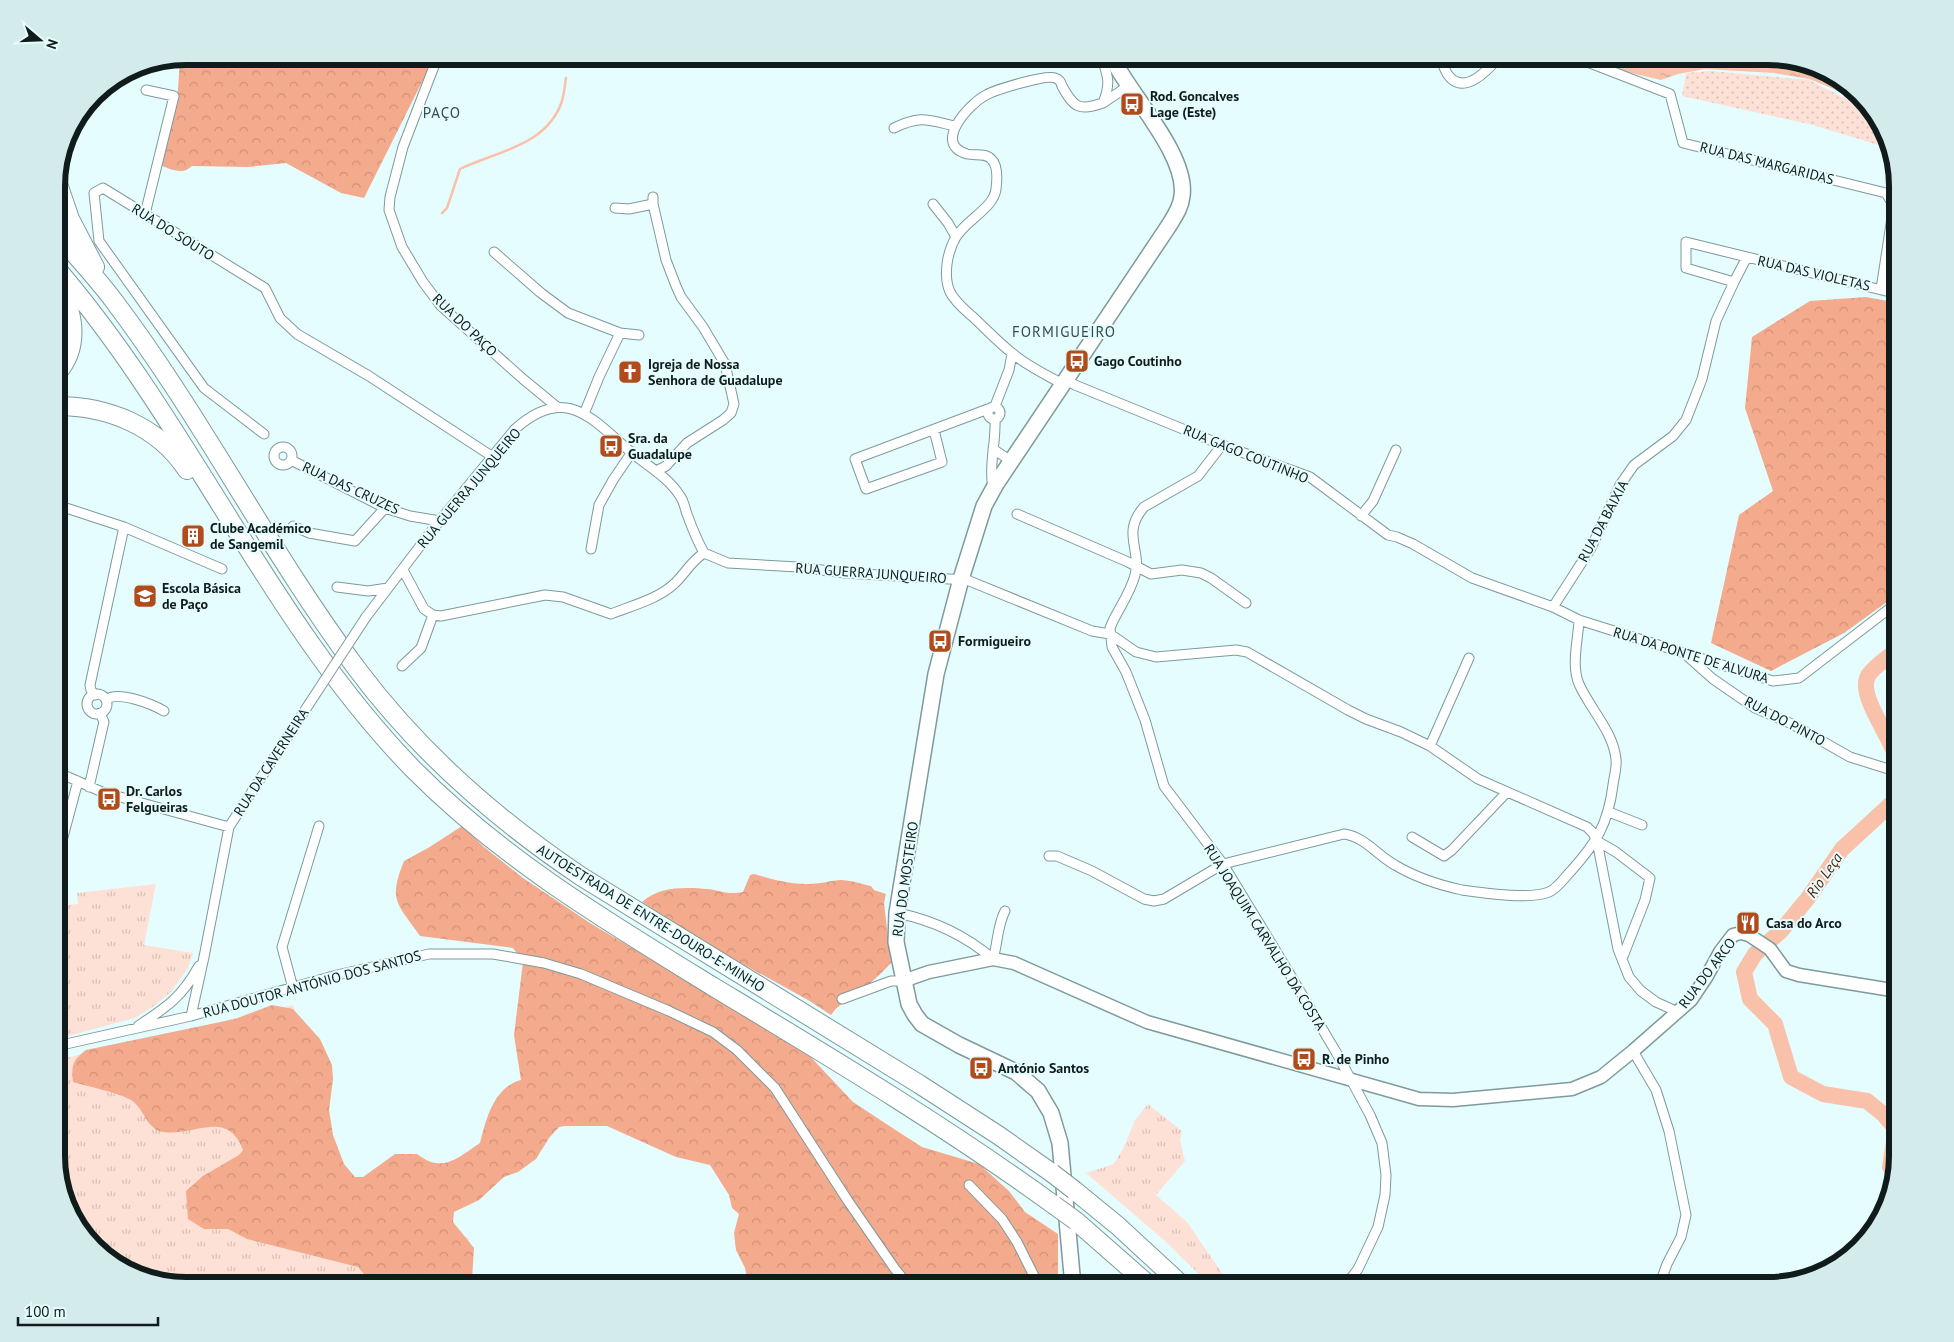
<svg xmlns="http://www.w3.org/2000/svg" width="1954" height="1342" viewBox="0 0 1954 1342" font-family="'PT Sans',sans-serif">
<style>
.grass{fill:url(#grass-tufts)}
.forest{fill:url(#forest-crowns)}
.park{fill:url(#park-dots)}
.water{fill:url(#water-ripples)}
.lines{fill:none;stroke-linecap:round;stroke-linejoin:round}
.stream{stroke:#fac1aa;stroke-width:2.5}
.river{stroke:#fac1aa;stroke-width:16}
.street-tunnel{stroke:#c5dbdc;stroke-width:9;stroke-dasharray:9 4.5;stroke-linecap:butt}
.street-casing{stroke:#7e9a9b;stroke-width:11}
.secondary-casing{stroke:#7e9a9b;stroke-width:15}
.primary-casing{stroke:#7e9a9b;stroke-width:18}
.highway-casing{stroke:#7e9a9b;stroke-width:20}
.street{stroke:#fff;stroke-width:9}
.secondary{stroke:#fff;stroke-width:12}
.primary{stroke:#fff;stroke-width:15}
.highway{stroke:#fff;stroke-width:18}
.street-bridge-casing{stroke:#7e9a9b;stroke-width:11;stroke-linecap:butt}
.highway-bridge-casing{stroke:#7e9a9b;stroke-width:20;stroke-linecap:butt}
.street-bridge{stroke:#fff;stroke-width:9}
.highway-bridge{stroke:#fff;stroke-width:18}
.labels{text-anchor:middle;dominant-baseline:central;stroke-width:4;stroke-linejoin:round;paint-order:stroke}
.poi-label{font-size:14px;font-weight:bold;fill:#101b1b;stroke:#e5fdfe;text-anchor:start}
.street-label{font-size:14px;fill:#101b1b;stroke:#e5fdfe}
.neighbourhood-label{font-size:15px;letter-spacing:1px;fill:#324c4d;stroke:#e5fdfe}
.water-label{font-size:15px;font-style:italic;fill:#541c01;stroke:#e5fdfe}
.rim{fill:none;stroke:#101b1b;stroke-width:6}
</style>
<defs>
<pattern id="grass-tufts" width="24" height="20" patternUnits="userSpaceOnUse" patternTransform="scale(1.25)"><rect width="24" height="20" fill="#fee1d6"/><path d="M3 7l-1-3M5 7V3M7 7l1-3M15 17l-1-3M17 17v-4M19 17l1-3" fill="none" stroke="#d9c0b7"/></pattern>
<pattern id="forest-crowns" width="20" height="18" patternUnits="userSpaceOnUse" patternTransform="scale(1.25)"><rect width="20" height="18" fill="#f4aa8c"/><path d="M2 6a3 3 0 1 1 6 0M12 15a3 3 0 1 1 6 0" fill="none" stroke="#d09278"/></pattern>
<pattern id="park-dots" width="8" height="8" patternUnits="userSpaceOnUse" patternTransform="scale(1.25)"><rect width="8" height="8" fill="#fee1d6"/><path d="M2 2h.1M6 6h.1" fill="none" stroke="#d9c0b7" stroke-width="1.8" stroke-linecap="round"/></pattern>
<pattern id="water-ripples" width="26" height="14" patternUnits="userSpaceOnUse" patternTransform="scale(1.25)"><rect width="26" height="14" fill="#fac1aa"/><path d="M2 4q2-2 4 0t4 0M15 11q2-2 4 0t4 0" fill="none" stroke="#d5a592"/></pattern>
</defs>
<rect width="100%" height="100%" fill="#e5fdfe"/>
<!-- grass -->
<path class="grass" d="M156 884 144 945 193 953 188 968 171 992 154 1006 135 1018 57 1039V901V906L78 904 77 893Z
M293 1005 342 1174 360 1202 469 1238 466 1286H186L114 1264 74 1221 57 1164V1060Z
M1148 1104 1182 1131 1180 1140 1185 1161 1156 1195 1187 1222 1229 1283 1241 1286H1211L1166 1242 1086 1173 1111 1165 1115 1162 1123 1149 1135 1120Z"/>
<!-- forest -->
<path class="forest" d="M186 56H435L364 198 341 193 286 163 248 167 192 166C183 175 173 170 162 166L178 90 180 57Z
M1866 297 1893 302 1898 306V594L1844 633 1771 671 1711 643 1739 515 1773 491 1745 408 1752 337 1810 301Z
M462 826 484 847 523 878 590 923 806 1052 853 1102 894 1129 922 1147 979 1164 1009 1191 1025 1212 1058 1234V1286H749L745 1268 736 1250 734 1233 739 1214 732 1208 729 1195 710 1165 676 1157 607 1126H565L559 1127 549 1138 536 1159 518 1172 504 1177 479 1200 454 1212 453 1222 474 1248 472 1279 475 1286H374L358 1267 247 1239 228 1229H204L188 1219 186 1191 203 1176 239 1155 243 1150C227 1108 194 1137 163 1132 146 1129 144 1108 131 1100 120 1093 86 1086 73 1082 71 1065 73 1060 86 1050L235 1019 272 1005 293 1009 320 1039 332 1065 333 1079 329 1110 333 1135 344 1164 355 1177H363L395 1154H417C443 1174 457 1158 480 1143 486 1119 494 1087 521 1080L514 1035 523 962 513 948 420 936C397 903 388 901 404 861L428 848Z
M754 874C771 879 791 885 809 884 819 884 829 881 840 880 850 880 861 884 871 886L874 890 886 894 884 903 891 963C879 976 866 987 852 997 843 1003 837 1006 831 1015L808 1000 721 952 642 902C659 886 685 887 708 889 722 891 728 895 743 892L750 875Z"/>
<!-- park -->
<path class="park" d="M1710 71 1809 80 1854 103 1878 119 1880 121 1888 148 1813 125 1682 96 1686 73Z"/>
<!-- water -->
<path class="water" d="M1599 56H1629L1648 63 1697 56 1722 57 1798 65 1840 78 1871 112 1836 90 1809 79 1774 73 1705 69 1678 74 1661 80 1623 71 1601 63Z"/>
<g class="lines">
<!-- stream -->
<path class="stream" d="M442 213 447 208 460 169C497 151 547 146 562 101 564 94 565 85 566 78"/>
<!-- river -->
<path class="river" d="M1898 649C1890 656 1873 667 1868 676 1857 696 1893 739 1898 763
M1893 1172 1890 1167 1896 1129 1883 1114 1867 1101 1823 1094 1791 1077 1775 1024 1750 999 1744 972 1755 954 1781 931 1808 898 1842 849 1891 804 1898 795"/>
<!-- street-tunnel -->
<path class="street-tunnel" d="M1570 56 1590 63"/>
<!-- street casing -->
<g class="street-casing">
<path id="street" d="M438 56 403 147 390 197 389 210 402 247 423 282 441 306 523 379 557 407
M1440 56C1442 62 1444 69 1448 75 1464 97 1489 69 1500 56
M1590 63 1670 94 1683 143 1886 193 1891 201 1893 211 1881 289
M1103 103 1128 86
M894 128C921 115 928 120 955 126
M653 197V204L666 260 676 286 681 297 703 327 725 364 734 404 731 413 723 420 687 443 666 466 656 471
M933 204 948 223 956 237
M615 208 629 209 653 204
M145 214 174 96 146 90
M494 252 541 293 568 313 620 333 599 377 584 414
M1747 257 1734 282 1686 268V242L1898 294
M620 333 639 335
M1066 380 1075 385 1222 445 1310 477 1388 535 1397 537 1413 544 1472 578 1553 607 1579 620 1773 681 1799 678 1898 602
M1063 384C1046 375 1027 366 1012 353 998 342 986 329 973 317 965 310 955 302 950 292 943 276 947 252 956 237 966 220 994 208 996 189 997 181 998 166 992 160 986 152 975 156 967 154 932 144 969 104 986 95 995 90 1046 74 1055 78 1059 79 1061 82 1062 86 1074 108 1079 111 1103 103 1111 83 1108 76 1101 56
M995 406 1009 370 1012 354
M988 413a6 6 0 1 1 12 0a6 6 0 1 1-12 0Z
M995 419C996 442 990 458 992 481L996 484
M934 430 942 462 866 489 855 459 988 409
M264 434 204 388 99 241 94 193 103 188 265 288 280 318 297 334 369 376 493 457
M1222 445 1198 476 1144 507C1121 533 1142 550 1135 575 1131 591 1120 607 1113 621L1110 628 1112 647 1126 672 1145 720 1164 786 1223 864 1285 966 1336 1052 1370 1115 1382 1143 1386 1175 1385 1195 1378 1227 1358 1269 1345 1286
M274 456a9 9 0 1 1 18 0a9 9 0 1 1-18 0Z
M993 449 1011 461
M291 460 385 508 410 516 440 521
M57 505 124 527 222 569
M1017 514 1128 562 1151 574 1182 570 1201 573 1211 578 1246 603
M1361 516 1373 501 1396 450
M293 526 309 533 355 541 385 508
M591 549 599 505 613 480 632 452
M403 570 424 609 433 615 441 616 545 595 563 597 611 614C631 606 658 599 674 584 685 574 691 561 704 553
M337 587 368 591 388 588
M1553 607 1591 548 1620 485 1634 465 1673 436 1686 420 1702 379 1716 321 1734 282
M366 617 433 529 515 429C566 384 591 418 632 453 648 466 669 478 680 496 684 501 685 509 687 514 692 528 697 540 704 553L728 563 798 567 845 573 967 580 1092 631 1110 634 1136 652 1156 657 1236 650 1247 652 1348 710 1366 719 1401 732 1430 746 1478 779 1587 827 1593 833 1597 841 1618 949 1629 977 1641 991 1656 1002 1678 1012
M1686 655 1713 679 1755 708 1792 724 1850 757 1898 772
M402 666 421 648 433 615
M87 704a10 10 0 1 1 20 0a10 10 0 1 1-20 0Z
M95 695 91 690 90 685 124 527
M106 700C117 690 152 704 164 711
M1430 746 1469 658
M57 772 102 792 229 827
M89 787 103 726 104 722 100 713
M1609 812 1642 825
M63 837 78 781
M1412 837 1444 856 1452 850 1507 792
M1597 841 1616 852 1650 878 1645 900 1622 959
M1049 856H1057L1092 871 1144 899 1154 901 1164 899 1223 864 1344 834C1365 837 1377 855 1395 865 1415 877 1439 885 1462 890 1483 893 1530 900 1549 892 1558 888 1564 878 1571 871 1597 842 1608 824 1613 785 1614 777 1617 767 1616 759 1613 731 1590 709 1579 684 1571 665 1578 641 1579 620
M897 913C932 920 965 935 993 959 998 943 997 926 1005 911
M293 988 282 947 319 826
M842 999 891 981H903
M191 1016 204 957 229 827 309 704
M138 1026C167 1007 182 997 199 966
M57 1046 191 1016 337 975 429 954H493L544 963 581 974 669 1011 713 1032 737 1050 775 1088 848 1201 895 1269 909 1286
M1633 1051 1656 1090 1669 1131 1686 1215 1681 1237 1667 1264 1659 1286
M969 1185 1002 1219 1017 1242 1039 1286"/>
</g>
<!-- secondary casing -->
<g class="secondary-casing">
<path id="secondary" d="M903 981 929 972 993 959 1014 963 1147 1022 1419 1099 1453 1100 1572 1089 1601 1077 1633 1051 1691 1000 1707 976 1720 952 1733 935 1741 933 1749 935 1770 949 1786 971 1799 975 1898 991"/>
</g>
<!-- primary casing -->
<g class="primary-casing">
<path id="primary" d="M1073 1286 1060 1143 1051 1113 1038 1091 1016 1072 959 1045 922 1024 915 1015 909 1004 896 942 897 913 936 674 961 579 984 506 996 484 1168 227C1174 217 1181 208 1182 196 1188 155 1129 94 1111 56"/>
</g>
<!-- highway casing -->
<g class="highway-casing">
<path id="highway" d="M57 181 70 219 95 267
M57 234C76 256 96 277 114 301 203 419 269 551 357 669 419 752 497 820 582 877L919 1084 998 1135 1052 1173
M57 269C191 425 269 621 413 769 501 858 606 921 712 986 828 1056 944 1125 1054 1205
M57 373C83 344 71 310 59 278
M57 406C108 406 158 426 187 470
M1074 1190 1118 1226 1183 1286
M1076 1221 1150 1286"/>
</g>
<!-- street -->
<use href="#street" class="street"/>
<!-- secondary -->
<use href="#secondary" class="secondary"/>
<!-- primary -->
<use href="#primary" class="primary"/>
<!-- highway -->
<use href="#highway" class="highway"/>
<!-- street-bridge casing -->
<g class="street-bridge-casing">
<path id="street-bridge" d="M309 704 366 617"/>
</g>
<!-- highway-bridge casing -->
<g class="highway-bridge-casing">
<path id="highway-bridge" d="M1052 1173 1074 1190
M1054 1205 1076 1221"/>
</g>
<!-- street-bridge -->
<use href="#street-bridge" class="street-bridge"/>
<!-- highway-bridge -->
<use href="#highway-bridge" class="highway-bridge"/>
</g>
<!-- icons -->
<defs>
<g id="bus-square" transform="scale(1.25)"><rect x="-9" y="-9" width="18" height="18" rx="4" fill="#b04b1c" stroke="#e5fdfe"/><path d="M-5-6H5V4H4V6H2V4H-2V6H-4V4H-5ZM-3.5-4V0h7V-4ZM-3.5 1.2v1.5H-2V1.2ZM2 1.2v1.5H3.5V1.2Z" fill="#fff"/></g>
<g id="church-square" transform="scale(1.25)"><rect x="-9" y="-9" width="18" height="18" rx="4" fill="#b04b1c" stroke="#e5fdfe"/><path d="M-1.2-6h2.4v3.5h3.3v2.4h-3.3V6h-2.4V-.1h-3.3v-2.4h3.3Z" fill="#fff"/></g>
<g id="building-square" transform="scale(1.25)"><rect x="-9" y="-9" width="18" height="18" rx="4" fill="#b04b1c" stroke="#e5fdfe"/><path d="M-4-6H4V6H1V3H-1V6H-4ZM-2.5-4.3h1.7v1.8h-1.7ZM.8-4.3h1.7v1.8H.8ZM-2.5-1h1.7V.8h-1.7ZM.8-1h1.7V.8H.8Z" fill="#fff"/></g>
<g id="school-square" transform="scale(1.25)"><rect x="-9" y="-9" width="18" height="18" rx="4" fill="#b04b1c" stroke="#e5fdfe"/><path d="M0-5L7-2L0 1L-7-2ZM-4 1L0 2.5L4 1V4Q0 6-4 4Z" fill="#fff"/></g>
<g id="restaurant-square" transform="scale(1.25)"><rect x="-9" y="-9" width="18" height="18" rx="4" fill="#b04b1c" stroke="#e5fdfe"/><path d="M-5-6h1v4h1v-4h1v4h1v-4h1v5L-1.5 .5V6h-2V.5L-5-1ZM5-6V6H3V1.5H1.5Q1.5-4 5-6Z" fill="#fff"/></g>
</defs>
<g fill-rule="evenodd">
<use href="#bus-square" x="1132" y="104"/>
<use href="#bus-square" x="1077" y="361"/>
<use href="#church-square" x="630" y="372"/>
<use href="#bus-square" x="611" y="446"/>
<use href="#building-square" x="193" y="536"/>
<use href="#school-square" x="145" y="596"/>
<use href="#bus-square" x="940" y="641"/>
<use href="#bus-square" x="109" y="799"/>
<use href="#restaurant-square" x="1748" y="923"/>
<use href="#bus-square" x="1304" y="1059"/>
<use href="#bus-square" x="981" y="1068"/>
</g>
<g class="labels">
<!-- poi labels -->
<g class="poi-label">
<text x="1150" y="96">Rod. Goncalves<tspan x="1150" dy="16">Lage (Este)</tspan></text>
<text x="1094" y="361">Gago Coutinho</text>
<text x="648" y="364">Igreja de Nossa<tspan x="648" dy="16">Senhora de Guadalupe</tspan></text>
<text x="628" y="438">Sra. da<tspan x="628" dy="16">Guadalupe</tspan></text>
<text x="210" y="528">Clube Académico<tspan x="210" dy="16">de Sangemil</tspan></text>
<text x="162" y="588">Escola Básica<tspan x="162" dy="16">de Paço</tspan></text>
<text x="958" y="641">Formigueiro</text>
<text x="126" y="791">Dr. Carlos<tspan x="126" dy="16">Felgueiras</tspan></text>
<text x="1766" y="923">Casa do Arco</text>
<text x="1322" y="1059">R. de Pinho</text>
<text x="998" y="1068">António Santos</text>
</g>
<!-- street labels -->
<g class="street-label">
<text transform="translate(1767 163) rotate(14)">RUA DAS MARGARIDAS</text>
<text transform="translate(173 232) rotate(32)">RUA DO SOUTO</text>
<text transform="translate(1814 273) rotate(13)">RUA DAS VIOLETAS</text>
<text transform="translate(465 325) rotate(44)">RUA DO PAÇO</text>
<text transform="translate(1246 454) rotate(22)">RUA GAGO COUTINHO</text>
<text transform="translate(351 488) rotate(25)">RUA DAS CRUZES</text>
<text transform="translate(469 488) rotate(-50)">RUA GUERRA JUNQUEIRO</text>
<text transform="translate(1603 521) rotate(-62)">RUA DA BAIXIA</text>
<text transform="translate(871 573) rotate(4)">RUA GUERRA JUNQUEIRO</text>
<text transform="translate(1691 655) rotate(17)">RUA DA PONTE DE ALVURA</text>
<text transform="translate(1785 721) rotate(28)">RUA DO PINTO</text>
<text transform="translate(271 762) rotate(-57)">RUA DA CAVERNEIRA</text>
<text transform="translate(905 879) rotate(-82)">RUA DO MOSTEIRO</text>
<text transform="translate(651 918) rotate(32)">AUTOESTRADA DE ENTRE-DOURO-E-MINHO</text>
<text transform="translate(1265 937) rotate(58)">RUA JOAQUIM CARVALHO DA COSTA</text>
<text transform="translate(1707 973) rotate(-53)">RUA DO ARCO</text>
<text transform="translate(312 984) rotate(-15)">RUA DOUTOR ANTÓNIO DOS SANTOS</text>
</g>
<!-- neighbourhood labels -->
<g class="neighbourhood-label">
<text x="442" y="112">PAÇO</text>
<text x="1064" y="331">FORMIGUEIRO</text>
</g>
<!-- water labels -->
<g class="water-label">
<text transform="translate(1824 875) rotate(-55)">Rio Leça</text>
</g>
</g>
<!-- crop -->
<path d="M0 0H1954V1342H0ZM186 65H1768A121 121 0 0 1 1889 186V1156A121 121 0 0 1 1768 1277H186A121 121 0 0 1 65 1156V186A121 121 0 0 1 186 65Z" fill="#d4ebec" fill-rule="evenodd"/>
<path class="rim" d="M186 65H1768A121 121 0 0 1 1889 186V1156A121 121 0 0 1 1768 1277H186A121 121 0 0 1 65 1156V186A121 121 0 0 1 186 65Z"/>
<!-- north arrow -->
<g transform="translate(40 40) rotate(109)" stroke="#e5fdfe" stroke-width="4" paint-order="stroke">
<path d="M0-4L9 19L0 12L-9 19Z" fill="#101b1b"/>
<text y="-8" font-size="14" font-weight="bold" text-anchor="middle" fill="#101b1b">N</text>
</g>
<!-- scale -->
<path d="M18 1317v8h140v-8" fill="none" stroke="#101b1b" stroke-width="2.5"/>
<text x="25" y="1317" font-size="15" fill="#101b1b" stroke="#e5fdfe" stroke-width="4" paint-order="stroke">100 m</text>
</svg>
